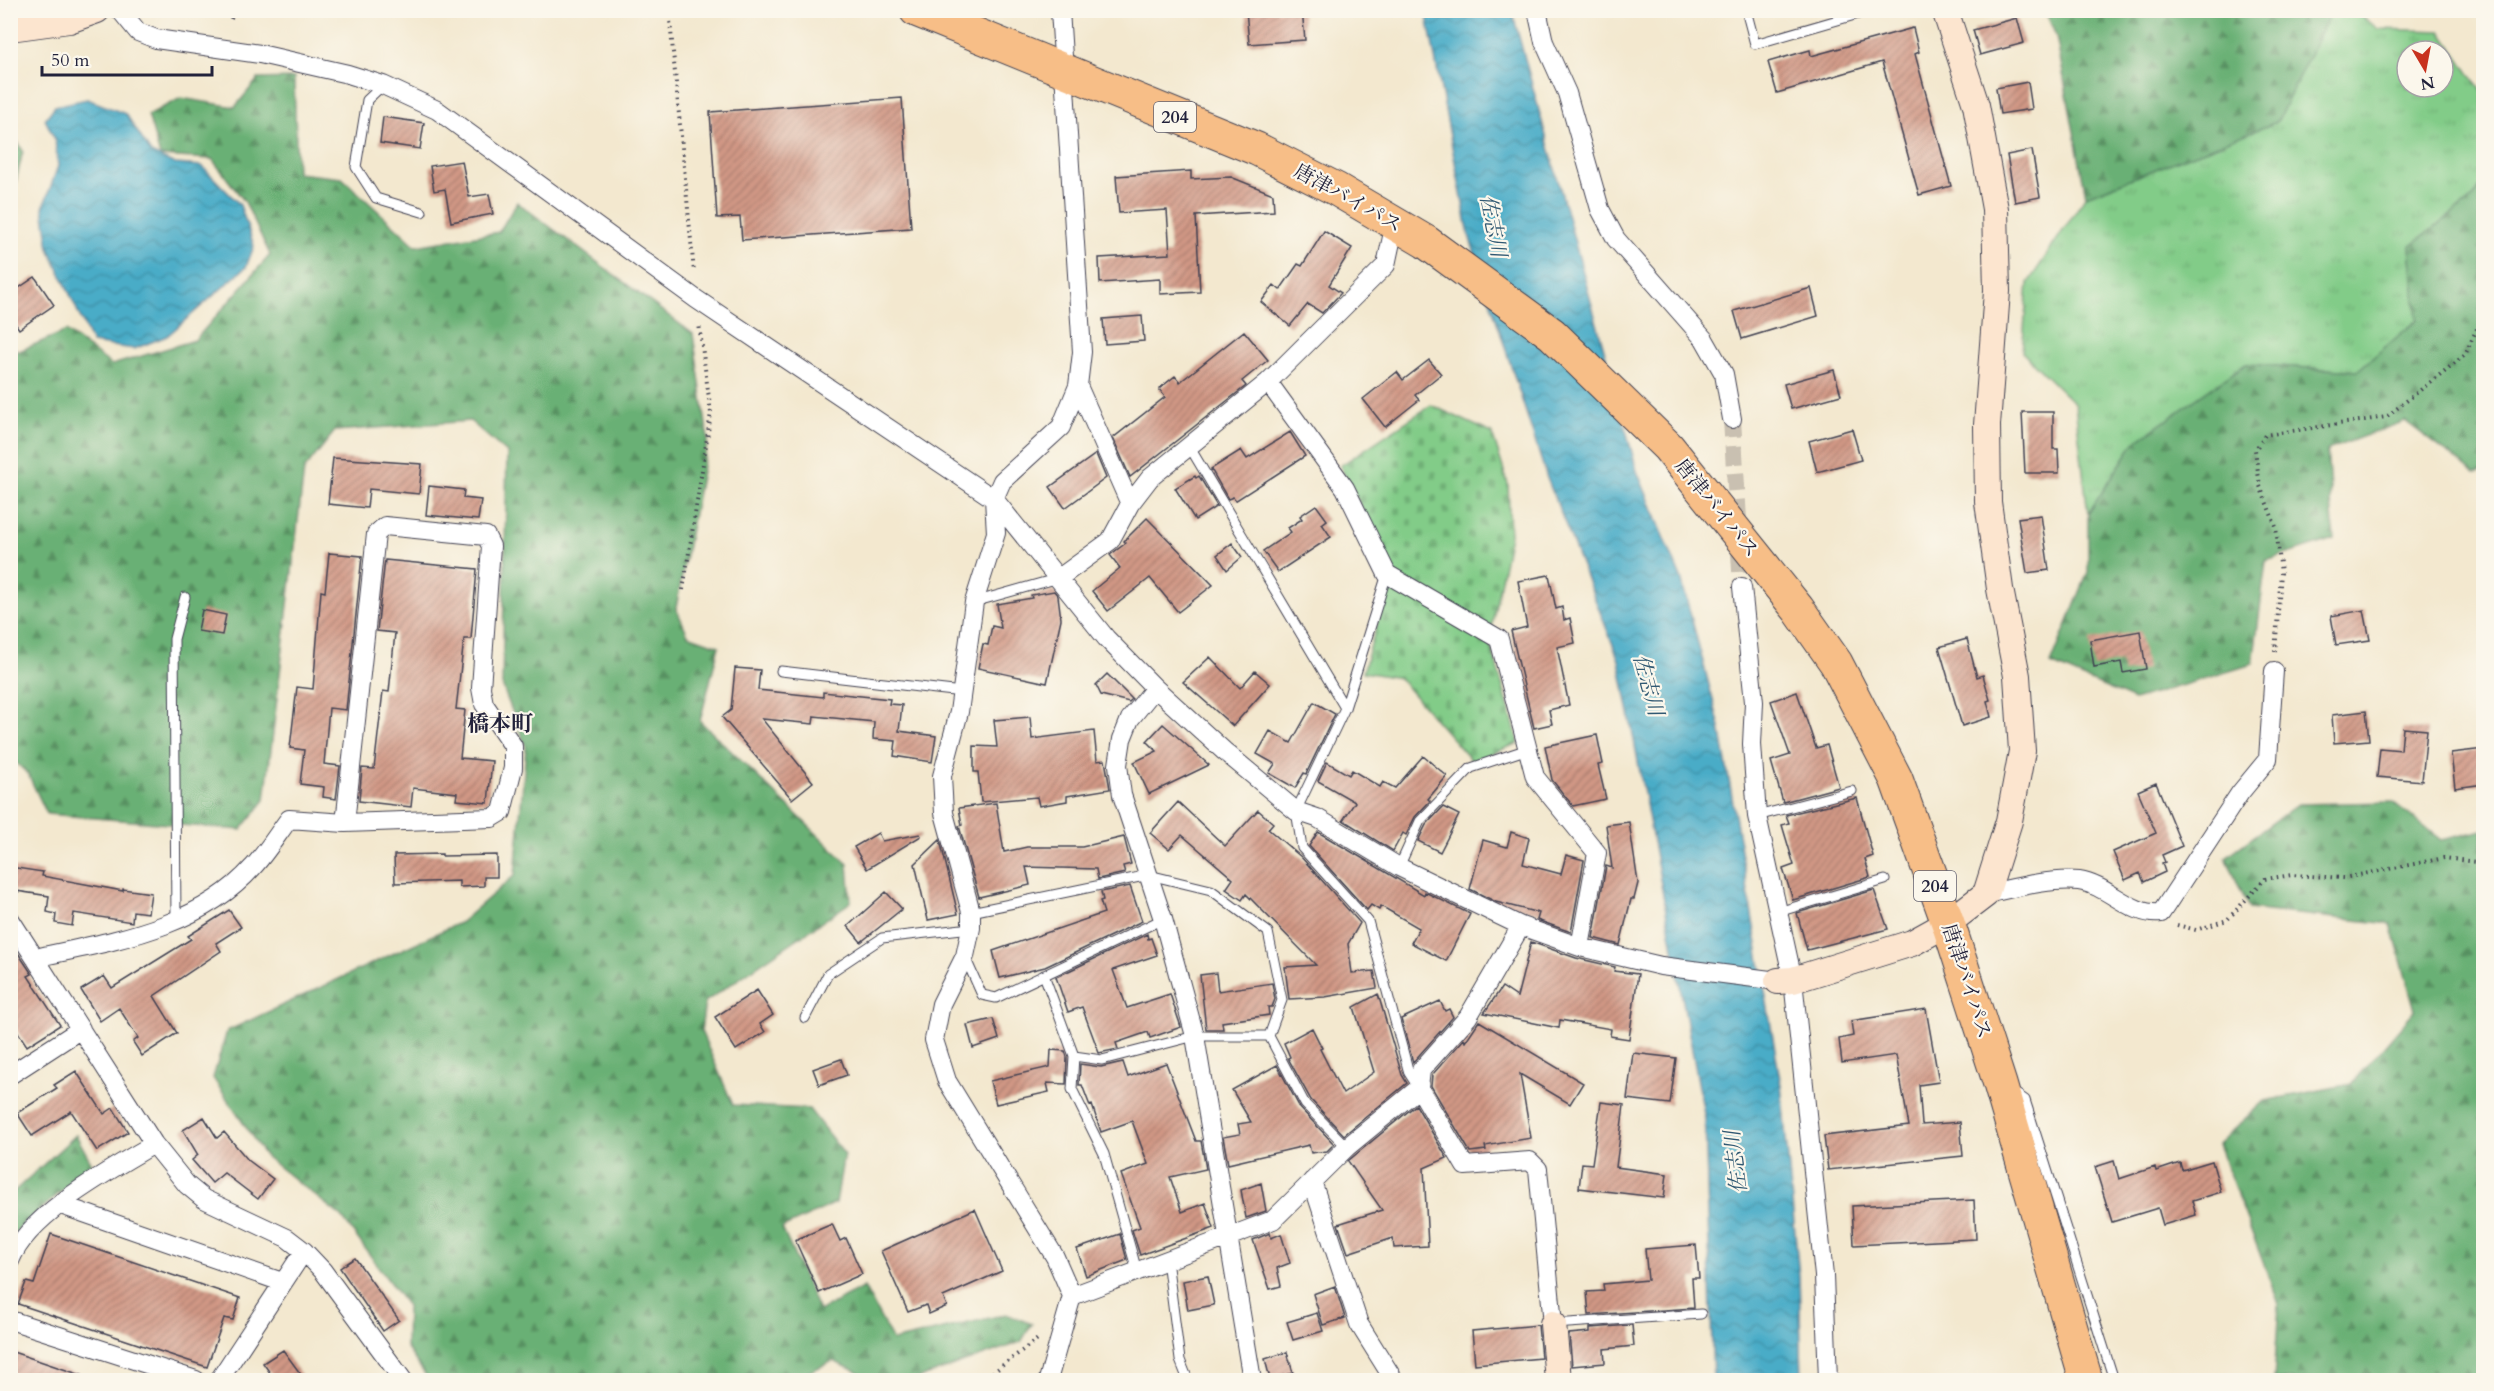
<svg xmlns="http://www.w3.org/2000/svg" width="2494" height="1391" viewBox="0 0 2494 1391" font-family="Cardo,'Noto Serif JP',serif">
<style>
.grass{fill:url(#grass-tufts);stroke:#527762;stroke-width:1.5;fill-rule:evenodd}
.forest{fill:url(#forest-firs);stroke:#466958;stroke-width:1.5}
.cemetery{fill:url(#cemetery-stones);stroke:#527762;stroke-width:1.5}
.water{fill:url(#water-waves);stroke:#356781;stroke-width:1.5}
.building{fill:url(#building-hatch)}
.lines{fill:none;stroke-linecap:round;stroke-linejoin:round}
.street-tunnel{stroke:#c9c0b1;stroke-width:18;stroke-dasharray:18 9;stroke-linecap:butt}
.lane-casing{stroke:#414051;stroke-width:11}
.street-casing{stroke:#414051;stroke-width:20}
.secondary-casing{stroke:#414051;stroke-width:28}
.highway-casing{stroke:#414051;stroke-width:35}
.path{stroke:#414051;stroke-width:4;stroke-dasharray:1.5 4.5;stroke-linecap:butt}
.lane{stroke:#fff;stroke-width:9}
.street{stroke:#fff;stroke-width:18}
.secondary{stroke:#fce5cf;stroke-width:26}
.highway{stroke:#f7be87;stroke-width:33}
.labels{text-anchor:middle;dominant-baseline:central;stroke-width:4.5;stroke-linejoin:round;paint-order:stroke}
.shield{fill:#fbf7ec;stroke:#636270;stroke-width:1.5}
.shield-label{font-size:18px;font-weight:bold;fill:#22223b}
.street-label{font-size:20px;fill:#22223b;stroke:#fbf7ec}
.water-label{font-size:21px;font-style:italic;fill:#315973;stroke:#fbf7ec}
.quarter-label{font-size:22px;font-weight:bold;fill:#22223b;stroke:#fbf7ec}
</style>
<defs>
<pattern id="grass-tufts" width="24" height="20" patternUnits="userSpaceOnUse" patternTransform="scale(1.5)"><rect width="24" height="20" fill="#82cc88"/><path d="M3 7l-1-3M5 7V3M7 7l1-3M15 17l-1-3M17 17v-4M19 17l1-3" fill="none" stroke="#70af76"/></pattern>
<pattern id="forest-firs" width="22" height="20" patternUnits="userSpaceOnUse" patternTransform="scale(1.5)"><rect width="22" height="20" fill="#69b074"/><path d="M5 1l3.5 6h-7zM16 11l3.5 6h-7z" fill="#568f60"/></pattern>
<pattern id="cemetery-stones" width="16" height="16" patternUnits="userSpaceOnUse" patternTransform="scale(1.5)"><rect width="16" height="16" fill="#82cc88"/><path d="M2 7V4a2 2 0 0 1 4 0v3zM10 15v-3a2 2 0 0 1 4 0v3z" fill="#70af76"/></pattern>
<pattern id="water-waves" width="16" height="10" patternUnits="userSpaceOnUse" patternTransform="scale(1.5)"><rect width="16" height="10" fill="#48acc7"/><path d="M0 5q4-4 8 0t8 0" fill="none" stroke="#3c8ca3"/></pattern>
<pattern id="building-hatch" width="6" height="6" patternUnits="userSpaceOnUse" patternTransform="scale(1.5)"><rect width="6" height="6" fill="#d19885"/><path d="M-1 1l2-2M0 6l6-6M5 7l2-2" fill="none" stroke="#a97c6e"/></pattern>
</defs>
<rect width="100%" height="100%" fill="#fbf7ec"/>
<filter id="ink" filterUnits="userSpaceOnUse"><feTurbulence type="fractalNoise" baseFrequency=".0167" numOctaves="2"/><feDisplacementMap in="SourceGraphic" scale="12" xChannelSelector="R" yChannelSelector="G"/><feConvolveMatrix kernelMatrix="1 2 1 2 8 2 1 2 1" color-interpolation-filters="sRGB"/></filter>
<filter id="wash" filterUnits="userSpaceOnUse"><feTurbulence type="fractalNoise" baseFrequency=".008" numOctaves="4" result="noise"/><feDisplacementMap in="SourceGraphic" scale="24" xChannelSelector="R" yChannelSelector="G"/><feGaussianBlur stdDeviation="1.35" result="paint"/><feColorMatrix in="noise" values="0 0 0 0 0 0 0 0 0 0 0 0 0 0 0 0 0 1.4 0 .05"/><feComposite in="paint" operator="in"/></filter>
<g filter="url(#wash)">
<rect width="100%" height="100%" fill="#f3e8cf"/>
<!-- grass -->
<path class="grass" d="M2331 11H2354L2379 29 2441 31 2483 94V182L2473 198 2410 246 2417 320 2357 371 2246 364 2134 443 2088 514 2075 404 2022 352 2028 283 2086 196 2277 122ZM2407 51H2443V87H2407Z"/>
<!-- forest -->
<path class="forest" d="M2045 11H2331L2277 122 2086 196 2056 36Z
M294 78 297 173 342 178 416 246 499 232 517 202 693 334 708 439 676 608 688 635 719 646 700 721 848 864 851 902 705 1002 701 1031 733 1105 809 1109 844 1154 836 1203 782 1228 819 1311 864 1287 893 1341 1006 1314 1032 1324 1021 1342 914 1380H876L833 1361 791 1380H429L406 1347 407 1306 342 1217 265 1156 213 1078 227 1031 461 922 515 875 526 747 502 685 507 453 470 421 335 431 304 470 265 800 241 830 47 814 28 774 11 758 10 341 17 352 66 331 112 365 195 340 270 255 245 202 212 159 160 156 148 115 181 98 235 107 258 79Z
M11 132 23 151 11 202Z
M2483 182V472L2474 473 2405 421 2327 450 2334 539 2266 561 2253 664 2134 700 2051 664 2088 572V514L2134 443 2246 364 2357 371 2417 320 2410 246 2473 198Z
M2393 802 2441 840 2483 830V1380H2274L2279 1304 2218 1144 2264 1101 2351 1084 2415 1010 2391 924 2249 909 2226 857 2298 804Z
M76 1135 92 1164 11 1236 10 1195Z"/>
<!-- cemetery -->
<path class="cemetery" d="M1431 405 1492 433 1508 484 1510 535 1489 639 1519 743 1472 761 1399 678 1363 672 1393 569 1340 466Z"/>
<!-- water -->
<path class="water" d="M1426 11H1512L1637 471 1681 578 1720 727 1781 1085 1799 1276 1802 1380H1713L1705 1119 1619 660 1547 478 1469 235Z
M87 99 126 114 151 153 175 164 202 166 240 205 254 246 246 267 167 336 134 349 92 343 49 248 43 208 58 166 55 140 45 119 55 106Z"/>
<g id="blocks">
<!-- building -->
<path class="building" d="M1246 10H1302L1305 40 1249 44Z
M2017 18 2024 43 1980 55 1973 30Z
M1913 28 1919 52 1915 54 1951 186 1919 195 1882 62 1777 93 1768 62 1810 50 1811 56Z
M2028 82 2032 109 2000 114 1996 88Z
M902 98 911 228 742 240 740 217 717 218 710 112Z
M383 117 424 123 420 149 380 143Z
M2032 150 2040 197 2015 202 2007 155Z
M462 161 469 197 489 194 493 214 451 222 445 189 434 191 430 166Z
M1191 171V179L1231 177 1273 194 1274 211 1196 216 1200 292 1160 294V279L1100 283 1099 258 1170 254 1167 210 1119 213 1116 176Z
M1324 231 1352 248 1329 285 1341 293 1322 313 1308 304 1290 326 1261 302 1274 285 1280 290 1298 264 1302 266Z
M35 277 54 305 19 329 10 316V294Z
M1811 288 1818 316 1742 339 1734 311Z
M1142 316 1144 341 1105 344 1103 319Z
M1244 331 1268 360 1242 381 1246 386 1130 477 1113 438 1165 397 1159 389 1175 376 1180 382Z
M1429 360 1441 374 1415 395 1419 400 1385 427 1363 399 1397 372 1403 380Z
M1834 370 1841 395 1791 409 1784 384Z
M2022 412H2053V449H2058L2059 473H2025Z
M1852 429 1861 460 1817 472 1809 441Z
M1290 432 1305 456 1235 501 1233 497 1228 499 1211 469 1241 450 1247 459Z
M1096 454 1106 478 1065 508 1050 487Z
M333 458 422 464 419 494 369 489 367 508 328 504Z
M1195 476 1196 478 1199 476 1217 506 1195 520 1175 488Z
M429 486 464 490 463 498 481 500 478 520 426 515Z
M1316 505 1327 520 1322 524 1331 537 1278 572 1263 551 1291 532 1288 528 1302 519 1300 516Z
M2041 515 2049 570 2027 573 2018 518Z
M1147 518 1213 585 1178 612 1150 578 1108 611 1092 591 1120 568 1110 555 1126 543 1124 541Z
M1232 543 1242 557 1227 570 1217 555Z
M329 553 362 556 346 710 329 708 324 764 340 766 336 799 323 797 324 787 300 784 304 750 290 748 297 687 313 689 321 591 325 592Z
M385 560 477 569 471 639H464L456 709 465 710 460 758 492 761 488 803 456 800 457 793 413 788 411 807 359 801 362 768 374 769 383 691 389 692 395 633 377 631Z
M1549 575 1556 609 1562 607 1564 620 1570 618 1575 643 1557 647 1569 705 1549 710 1552 724 1534 728 1511 631 1527 627 1518 581Z
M1054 591 1058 596 1061 619 1047 683 978 668 983 644 988 645 992 626 1001 628 997 604 1032 598 1031 595Z
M202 610 226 615 222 635 198 631Z
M2364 610 2370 640 2336 645 2331 616Z
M2140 631 2146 669 2123 673 2121 662 2094 667 2090 640Z
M1967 639 1977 677 1983 675 1990 700 1987 701 1991 717 1962 726 1939 647Z
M1210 657 1240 688 1255 671 1270 684 1233 726 1183 682Z
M735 668 760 670 758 690 823 697V692L890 699 889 704 902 705 899 731 936 736 932 762 894 756 896 741 873 739 874 722 814 716 813 724 762 719 813 782 792 799 722 717 731 710Z
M1107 674 1132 699 1129 702 1101 695 1096 685Z
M1797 692 1816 748 1827 745 1839 787 1783 802 1771 761 1790 755 1771 701Z
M1314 702 1335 714 1306 774 1304 773 1295 788 1269 773 1275 764 1257 754 1270 731 1291 743Z
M2366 711 2369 740 2334 743 2332 715Z
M1030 717 1032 739 1094 731 1097 761 1105 760 1110 789 1067 796V801L1039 806 1037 797 981 802 978 772H974V746L997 747 994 720Z
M1163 724 1209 765 1149 794 1134 762 1157 751 1147 741Z
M2403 728 2427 730 2422 781 2377 777 2380 748 2401 750Z
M1597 735 1603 764 1598 765 1606 799 1573 806 1552 780 1545 746Z
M2484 749V784L2455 788 2451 753Z
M1423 756 1447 776 1428 799 1430 801 1415 817 1406 835 1403 833 1393 851 1343 820 1355 802 1318 781 1327 762 1349 775 1352 770 1380 787 1383 782 1395 788Z
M2156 783 2182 846 2162 855 2165 862 2162 863 2165 872 2144 882 2140 873 2125 880 2113 852 2156 833 2138 791Z
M1857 798 1873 856 1865 859 1870 877 1793 900 1783 869 1794 865 1782 825 1789 823 1786 815Z
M1178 802 1225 846 1258 810 1273 823 1268 829 1301 857 1360 923 1348 944 1352 973 1374 971 1377 988 1325 997 1289 999 1285 967 1316 965 1246 894 1242 900 1226 889 1233 879 1182 835 1169 849 1150 833Z
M996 803 1004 852 1027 847H1082L1124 837 1131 864 1123 866 1125 873 1098 879 1096 869 1026 867 1030 885 979 897 959 826 962 825 959 808Z
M1443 807 1459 815 1440 852 1418 841 1426 825Z
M1629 822 1638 883 1634 899H1631L1620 945 1593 938 1606 866 1612 868 1606 825Z
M1318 832 1424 895 1425 892 1470 914 1446 961 1411 943 1419 928 1381 906 1379 910 1371 905 1367 910 1309 846Z
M1511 832 1529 838 1523 864 1561 874 1566 855 1584 860 1571 932 1537 920 1539 913 1496 902 1470 889 1483 840 1507 847Z
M878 833 882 841 920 834 921 836 867 869 854 847Z
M940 840 958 914 928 920 915 864Z
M442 854V856L497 855V877H484V886L459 887V881L395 883 394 855Z
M10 867 43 872 42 876 123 891V889L151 893 148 913 133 911 132 922 74 913 72 926 55 923 56 914 47 912 49 896 10 890Z
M1130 886 1142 921 1045 967 1000 978 993 951 1104 913 1100 901 1103 900 1101 892Z
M1874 890 1888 929 1807 950 1797 913Z
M886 892 902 909 861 942 848 926Z
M229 910 241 927 216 943 221 951 154 996 177 1033 142 1056 133 1042 138 1038 119 1008 100 1021 81 990 104 976 112 988 191 939 188 936Z
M1147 934 1148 939 1151 938 1157 955 1113 970 1127 1008 1170 994 1181 1027 1150 1038 1148 1032 1116 1043 1118 1049 1099 1053 1082 1007 1068 1012 1056 977Z
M10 941 32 974 28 976 60 1025 27 1046 10 1020Z
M1531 942 1576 958 1615 967 1614 971 1638 974 1629 1039 1610 1036 1611 1029 1560 1020 1559 1028 1484 1013 1502 987 1517 997Z
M1216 973 1218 991 1272 983 1275 999 1272 1007H1268L1269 1015 1222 1022 1223 1029H1206L1200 975Z
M757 990 773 1015 760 1024 765 1032 736 1050 715 1017Z
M1378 994 1402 1075 1407 1083 1344 1135 1311 1100 1288 1058 1290 1057 1284 1043 1312 1028 1322 1048 1320 1049 1343 1094 1374 1072 1354 1007Z
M1440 1001 1445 1011 1449 1009 1453 1017 1413 1062 1401 1019Z
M1926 1009 1939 1082 1919 1085 1922 1125 1960 1122 1963 1156 1828 1170 1824 1136 1909 1126 1896 1055 1842 1063 1839 1039 1853 1036 1851 1021Z
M993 1019 999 1039 973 1048 967 1025Z
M1479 1021 1583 1083 1570 1104 1520 1074 1531 1138 1485 1146 1486 1150 1470 1152 1431 1086 1432 1075 1464 1039 1465 1042Z
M1051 1050 1065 1051 1067 1057 1066 1084 1047 1083 1049 1092 996 1104 990 1081 1050 1067Z
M1633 1053 1676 1058 1670 1104 1627 1099Z
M841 1059 847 1075 819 1085 813 1069Z
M1123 1062 1128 1077 1166 1063 1196 1141H1201L1206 1169 1170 1177 1182 1212 1205 1203 1214 1228 1140 1255 1132 1230 1140 1227 1121 1174 1148 1164 1132 1121 1101 1132 1092 1105 1090 1106 1082 1085H1079L1080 1064 1101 1067Z
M1277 1065 1300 1108 1334 1144 1327 1151 1311 1153 1309 1145 1228 1164 1223 1137 1240 1134 1238 1124 1251 1122 1232 1090Z
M76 1071 104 1114 113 1108 128 1132 97 1151 71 1111 32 1136 17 1113 57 1088 54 1085Z
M1601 1102 1624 1105 1616 1167 1667 1174 1664 1198 1579 1188 1582 1163 1592 1164Z
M1416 1105 1447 1158 1424 1168 1428 1246 1394 1248 1393 1238 1348 1253 1338 1224 1382 1210 1348 1161Z
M204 1117 217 1138 224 1132 248 1160 273 1179 258 1199 224 1173 212 1183 192 1160 198 1155 183 1130Z
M2114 1161 2119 1179 2155 1167 2156 1171 2180 1163 2182 1170 2212 1161 2221 1192 2192 1201 2196 1215 2163 1225 2158 1208 2112 1222 2095 1167Z
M1261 1183 1266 1211 1246 1218 1241 1190Z
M1974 1200 1976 1239 1854 1245 1852 1206Z
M975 1209 1002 1271 943 1297 947 1306 929 1314 926 1305 908 1312 881 1251Z
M832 1224 840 1241 846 1238 862 1274 819 1293 795 1240Z
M1270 1233 1271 1238 1281 1234 1290 1263 1277 1268 1281 1286 1270 1289 1253 1240Z
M51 1234 240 1298 233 1320 224 1318 207 1367 18 1304 26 1282 34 1284Z
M1120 1234 1127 1260 1086 1276 1077 1249Z
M1696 1245 1699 1278H1692L1694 1308 1589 1315 1587 1292 1604 1291 1603 1284 1648 1280 1645 1249Z
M355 1258 399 1320 383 1331 340 1268Z
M1208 1276 1214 1305 1188 1310 1183 1281Z
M1335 1286 1345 1318 1323 1325 1313 1294Z
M1317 1313 1323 1331 1293 1340 1287 1322Z
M1538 1325 1541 1358 1475 1364 1472 1331Z
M1632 1325 1634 1346 1604 1349 1605 1363 1572 1366 1569 1334 1590 1332V1328Z
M283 1350 305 1380H275L263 1363Z
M10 1351 87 1377 86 1380H22L10 1377Z
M1287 1352 1293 1373 1270 1379 1265 1359Z"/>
</g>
</g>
<g filter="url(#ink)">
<use href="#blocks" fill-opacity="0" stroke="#414051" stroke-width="1.5"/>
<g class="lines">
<!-- street-tunnel -->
<path class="street-tunnel" d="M1732 419 1742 587"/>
<!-- lane casing -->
<g class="lane-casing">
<path id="lane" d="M1746 10 1755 44 1872 10
M383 85 367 100 356 167 376 198 422 212
M1189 446 1345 708
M1387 574 1345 708 1296 811 1302 848 1368 921 1409 1073 1418 1087
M974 602 1059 578
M781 671 962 692
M1757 816 1852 791
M1399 867 1420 821 1471 768 1528 749
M971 912 1149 875 1211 890 1268 932 1282 1000 1269 1036 1305 1104 1347 1147
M1778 912 1885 880
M176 921 174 639 185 597
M965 957 982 995 996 998 1163 919
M1044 975 1074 1056 1072 1089 1104 1154 1137 1271
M805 1018 828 974 882 938 971 928
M1074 1056 1102 1060 1195 1036H1269
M2012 1091 2025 1100 2114 1380
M1167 1260 1180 1360 1188 1380
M1554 1324 1701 1314"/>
</g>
<!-- street casing -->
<g class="street-casing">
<path id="street" d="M120 10 138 32 156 39 260 54 348 74 383 85 437 110 696 299 994 499 1106 638 1155 688 1224 751 1296 811 1317 818 1399 867 1521 926 1580 947 1661 966 1778 981
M1537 10 1544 42 1567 93 1600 209 1616 239 1704 339 1724 374 1732 419
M1268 382 1345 488 1387 574 1499 639 1535 777 1597 853 1580 947
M1078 386 1130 504
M1059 578 1110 541 1130 504 1150 478 1268 382 1386 265 1395 223
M1742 587 1754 702 1752 744 1757 816 1793 980 1824 1276 1828 1380
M1155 688 1130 719 1122 739 1118 765 1122 795 1163 919 1195 1036 1252 1380
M1986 894C2014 888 2051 878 2079 881 2108 885 2132 917 2161 913L2240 793 2268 759 2274 671
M10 919 154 1144 187 1185 204 1199 287 1238 304 1251 323 1271 403 1380
M1521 926 1468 1017 1421 1070 1419 1088 1465 1166 1530 1161 1538 1169 1553 1324
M35 958C111 941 198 929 253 867 266 853 277 835 289 819L345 823 492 818 502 812 513 768V746L484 704 481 688 491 546 486 536 385 526 376 534 345 823
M10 1075 81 1029
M1312 1181 1359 1324 1394 1380
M61 1205 282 1282
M10 1261C28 1214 112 1169 154 1144
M1072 1296 1273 1220 1347 1147 1419 1088
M10 1320 196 1380
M219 1380 304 1251
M1048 1380 1072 1296 1055 1257 947 1081 934 1040 941 1004 965 956 971 928V912L944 813 942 776 959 712 974 602 996 533 994 499 1002 481 1061 427 1078 386 1082 352 1060 10"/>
</g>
<!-- secondary casing -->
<g class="secondary-casing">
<path id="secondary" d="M10 28 69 20 97 10
M1778 981 1793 980 1912 943 1948 923 1986 894 2009 821 2022 751 2017 676 2000 589 1988 502 1987 425 1997 291 1995 209 1976 105 1945 10
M1553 1324 1558 1380"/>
</g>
<!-- highway casing -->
<g class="highway-casing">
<path id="highway" d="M916 10 1257 149 1336 189 1426 242 1552 334 1668 447 1798 609 1836 663 1896 779 1948 923 2000 1084 2086 1380"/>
</g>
<!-- path -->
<path class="path" d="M669 10 694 272
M2483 10 2484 11
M231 19 234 10
M683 590 711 413 699 324
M2275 652 2281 573 2276 527 2260 486 2255 450 2265 435 2386 417 2465 355 2484 313
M2177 925 2196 930 2227 920 2265 879 2292 875 2344 878 2444 858 2484 863
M983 1380 1039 1338"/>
<!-- lane -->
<use href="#lane" class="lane"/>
<!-- street -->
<use href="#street" class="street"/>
<!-- secondary -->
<use href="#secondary" class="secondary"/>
<!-- highway -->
<use href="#highway" class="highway"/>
</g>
</g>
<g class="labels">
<!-- shield labels -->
<g class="shield">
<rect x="1154" y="102" width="42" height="30" rx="4.5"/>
<rect x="1914" y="871" width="42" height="30" rx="4.5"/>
</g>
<g class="shield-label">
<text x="1175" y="117">204</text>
<text x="1935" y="886">204</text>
</g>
<!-- street labels -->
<g class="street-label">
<text transform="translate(1348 198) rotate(29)">唐津バイパス</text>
<text transform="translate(1717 508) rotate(51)">唐津バイパス</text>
<text transform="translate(1967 981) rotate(72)">唐津バイパス</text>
</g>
<!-- water labels -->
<g class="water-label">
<text transform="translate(1493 226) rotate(79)">佐志川</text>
<text transform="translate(1648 685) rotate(75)">佐志川</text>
<text transform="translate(1736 1162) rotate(-97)">佐志川</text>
</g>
<!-- quarter labels -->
<g class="quarter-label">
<text x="500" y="724">橋本町</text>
</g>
</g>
<!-- margin -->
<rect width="2494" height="1391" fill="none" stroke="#fbf7ec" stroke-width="36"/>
<!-- north arrow -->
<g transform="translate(2425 69) rotate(170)"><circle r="28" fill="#fbf7ec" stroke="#a4a2a5" stroke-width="1.5"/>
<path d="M0-4.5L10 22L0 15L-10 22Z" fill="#c8321e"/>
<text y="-9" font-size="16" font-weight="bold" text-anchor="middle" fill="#22223b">N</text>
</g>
<!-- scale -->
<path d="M42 66v9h170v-9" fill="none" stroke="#22223b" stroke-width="3"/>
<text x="51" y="66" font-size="18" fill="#22223b" stroke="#fbf7ec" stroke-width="4.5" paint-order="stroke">50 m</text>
</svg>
